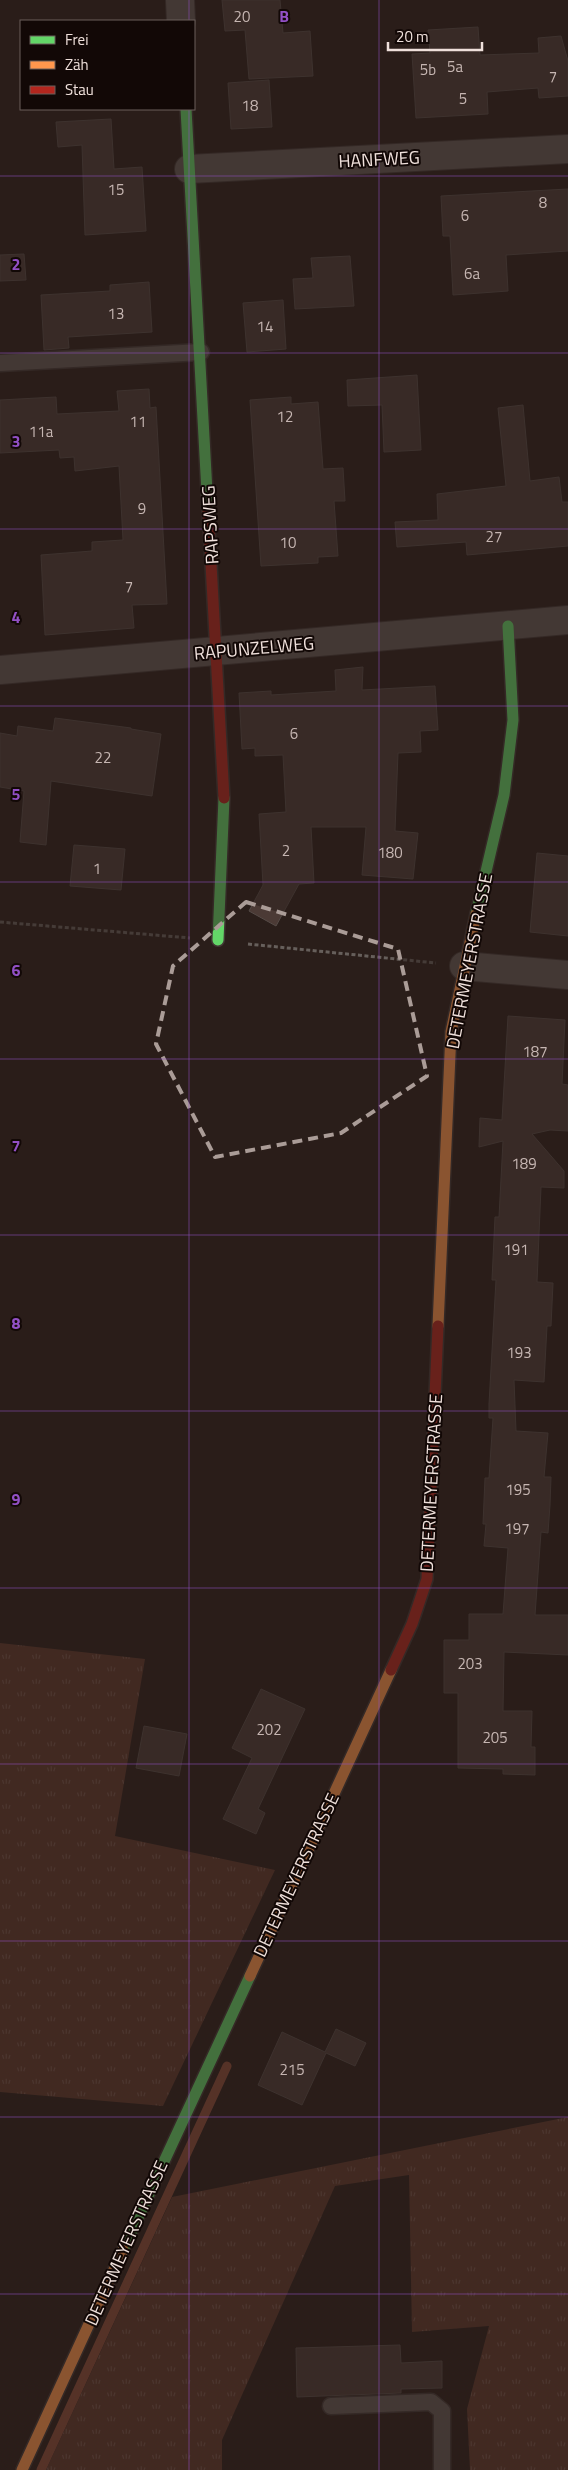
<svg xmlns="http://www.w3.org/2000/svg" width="568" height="2470" viewBox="0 0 568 2470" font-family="'Titillium Web',sans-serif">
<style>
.grass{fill:url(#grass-tufts)}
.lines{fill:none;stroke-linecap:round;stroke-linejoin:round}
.stream{stroke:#8a4c39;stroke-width:9}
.building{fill:#4b3a35;stroke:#554b47}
.lane-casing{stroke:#423835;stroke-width:19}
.street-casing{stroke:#423835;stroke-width:30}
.fast-casing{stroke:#423835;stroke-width:14}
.slow-casing{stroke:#423835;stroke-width:14}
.jam-casing{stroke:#423835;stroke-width:14}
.path{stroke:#665f5b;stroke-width:3;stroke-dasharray:4 2.5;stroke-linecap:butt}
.lane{stroke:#635a56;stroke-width:16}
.street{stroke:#635a56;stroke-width:28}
.fast{stroke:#63d668;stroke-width:11}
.slow{stroke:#ff974d;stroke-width:11}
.jam{stroke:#b3261e;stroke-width:11}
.marked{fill:none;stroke:#aa9c97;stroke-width:4;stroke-dasharray:10 6;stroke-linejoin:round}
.grid{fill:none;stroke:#9250c5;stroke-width:1;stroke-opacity:0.55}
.labels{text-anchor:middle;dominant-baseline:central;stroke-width:4;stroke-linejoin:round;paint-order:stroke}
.number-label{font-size:15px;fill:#c6b6b2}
.street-label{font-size:18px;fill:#efe0db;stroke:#120806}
.grid-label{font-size:16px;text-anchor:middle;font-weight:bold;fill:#9250c5;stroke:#120806;stroke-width:4;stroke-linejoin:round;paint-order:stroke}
</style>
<defs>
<pattern id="grass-tufts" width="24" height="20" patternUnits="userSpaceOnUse" patternTransform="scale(1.25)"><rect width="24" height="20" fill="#5d382b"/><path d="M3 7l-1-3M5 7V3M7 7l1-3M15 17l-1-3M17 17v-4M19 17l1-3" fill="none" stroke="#755449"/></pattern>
</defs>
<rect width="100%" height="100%" fill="#2a1e1a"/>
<!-- grass -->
<path class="grass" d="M0 1643 145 1659 115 1836 275 1870 163 2106 0 2092Z
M568 2117V2470H470L467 2409 489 2326 412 2332 409 2175 335 2186 222 2440V2470H46L172 2197Z"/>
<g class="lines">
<!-- stream -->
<path class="stream" d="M41 2470 227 2066"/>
</g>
<!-- building -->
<path class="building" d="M222 0H280L283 33 310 31 313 76 249 79 245 30 225 31Z
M478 27 480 55 539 53 538 38 561 36 568 61V96L539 98 538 88 487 92 488 114 416 118 412 54 430 53 428 30Z
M269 80 272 127 231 129 228 83Z
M111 119 114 169 142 167 146 231 85 235 82 145 58 147 56 122Z
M568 189V251L506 255 508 291 453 295 450 236H443L441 196Z
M24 254 26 280 0 281V255Z
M350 256 354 306 295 309 293 279 313 278 311 258Z
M149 282 152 332 68 337 69 348 44 350 41 295 110 291V285Z
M283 300 286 349 247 352 243 303Z
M417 375 421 450 384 452 382 405 348 406 347 380Z
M149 389 150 408 156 407 167 604 132 605 134 628 45 635 41 555 92 551V542L123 540 119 466 75 471 74 457 60 458 59 450 0 453V400L56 397 57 414 119 411 117 391Z
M291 397V404L318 402 323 469 343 468 345 501H334L338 556 318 557V563L261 566 250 400Z
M523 405 530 481 559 477 562 502H568V546L467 555 466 542 397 547 395 522 438 520 437 494 506 486 498 408Z
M363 667 362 690 435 686 438 730 420 731 421 752 398 753 395 831 418 833 413 879 362 875 366 827H311L314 883 299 884 276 926 249 911 263 885 259 814 286 812 283 755 255 756V748L242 749 239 693 271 691V695L336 691 335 670Z
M55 718 131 728V729L161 734 152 796 51 781 46 845 20 842 24 791 0 787V733L17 736 18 726 53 731Z
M74 845 125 849 121 890 70 886Z
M537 853 568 856V936L530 932Z
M508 1016 565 1020 562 1084 568 1085V1131L550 1130 532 1134 564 1171V1188L541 1187 537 1282 553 1283 551 1326H547L544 1382 514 1380 516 1431 548 1433 544 1477H551L550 1505 548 1533 541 1532 535 1615H568V1655L504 1652 503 1711H532L531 1747H535V1775L503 1774V1769L458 1768V1693H444V1640H469V1614H503L508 1548 484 1546 486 1524H483L485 1478H489L493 1418H489V1404L496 1280H492L495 1217H499L503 1141 479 1147 480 1118 502 1120Z
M261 1689 305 1709 258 1809 265 1813 256 1834 223 1819 252 1758 232 1748Z
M144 1726 187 1734 179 1776 136 1768Z
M336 2029 366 2043 355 2066 326 2053 302 2105 258 2085 282 2032 325 2052Z
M400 2345 401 2363 442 2361V2388L401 2389V2393L297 2397 296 2348Z"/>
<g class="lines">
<!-- lane casing -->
<g class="lane-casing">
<path id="lane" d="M0 363 201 352
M331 2406 431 2402 442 2411V2470"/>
</g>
<!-- street casing -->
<g class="street-casing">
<path id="street" d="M180 0 181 21
M189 169 568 149
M0 670 568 620
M464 966 568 975"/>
</g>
<!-- fast casing -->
<g class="fast-casing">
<path id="fast" d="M186 109 208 510
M476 914 504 795 513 720 508 626
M218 940 224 798
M123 2250 250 1976"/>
</g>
<!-- slow casing -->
<g class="slow-casing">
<path id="slow" d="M438 1326 451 1032 476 914
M250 1976 391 1670
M22 2470 123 2250"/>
</g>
<!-- jam casing -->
<g class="jam-casing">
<path id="jam" d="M208 510 224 798
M391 1670 412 1624 427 1579 438 1326"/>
</g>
<!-- path -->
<path class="path" d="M0 922 190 938
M248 944 436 963"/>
<!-- lane -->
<use href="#lane" class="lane"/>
<!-- street -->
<use href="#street" class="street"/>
<!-- fast -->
<use href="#fast" class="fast"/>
<!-- slow -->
<use href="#slow" class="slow"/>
<!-- jam -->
<use href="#jam" class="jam"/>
</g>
<!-- marked area -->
<path d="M0 0H568V2470H0ZM246 902 398 949 427 1076 341 1133 215 1157 156 1044 173 966Z" fill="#2a1e1a" fill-opacity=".55" fill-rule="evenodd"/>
<path class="marked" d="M246 902 398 949 427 1076 341 1133 215 1157 156 1044 173 966Z"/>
<!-- grid -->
<path class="grid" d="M189 0V21M379 0V2470M189 109V2470M0 176H568M0 353H568M0 529H568M0 706H568M0 882H568M0 1059H568M0 1235H568M0 1411H568M0 1588H568M0 1764H568M0 1941H568M0 2117H568M0 2294H568"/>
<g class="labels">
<!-- number labels -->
<g class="number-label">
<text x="242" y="16">20</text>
<text x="455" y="66">5a</text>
<text x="428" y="69">5b</text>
<text x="553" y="76">7</text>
<text x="463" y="98">5</text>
<text x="250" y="105">18</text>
<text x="116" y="189">15</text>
<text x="543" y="202">8</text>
<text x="465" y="215">6</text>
<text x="472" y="273">6a</text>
<text x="116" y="313">13</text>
<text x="265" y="326">14</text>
<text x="285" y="416">12</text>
<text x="138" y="421">11</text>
<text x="41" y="431">11a</text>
<text x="142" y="508">9</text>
<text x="494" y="536">27</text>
<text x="288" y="542">10</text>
<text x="129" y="586">7</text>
<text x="294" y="733">6</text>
<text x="103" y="757">22</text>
<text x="286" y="850">2</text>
<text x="390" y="852">180</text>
<text x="97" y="868">1</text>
<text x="535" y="1051">187</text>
<text x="524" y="1163">189</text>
<text x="516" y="1249">191</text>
<text x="519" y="1352">193</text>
<text x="518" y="1489">195</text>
<text x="517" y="1528">197</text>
<text x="470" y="1663">203</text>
<text x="269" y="1729">202</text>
<text x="495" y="1737">205</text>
<text x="292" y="2069">215</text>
</g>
<!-- street labels -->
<g class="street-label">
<text transform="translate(379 159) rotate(-3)">HANFWEG</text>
<text transform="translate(210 525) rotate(-93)">RAPSWEG</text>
<text transform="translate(254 648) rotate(-5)">RAPUNZELWEG</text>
<text transform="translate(469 961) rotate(-79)">DETERMEYERSTRASSE</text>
<text transform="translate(431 1483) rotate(-87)">DETERMEYERSTRASSE</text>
<text transform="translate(296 1875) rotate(-65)">DETERMEYERSTRASSE</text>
<text transform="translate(126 2243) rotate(-66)">DETERMEYERSTRASSE</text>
</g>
</g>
<g class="grid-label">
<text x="284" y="22">B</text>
<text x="16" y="270">2</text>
<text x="16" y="447">3</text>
<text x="16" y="623">4</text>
<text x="16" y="800">5</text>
<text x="16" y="976">6</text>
<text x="16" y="1152">7</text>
<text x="16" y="1329">8</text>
<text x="16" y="1505">9</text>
</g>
<!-- legend -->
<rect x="20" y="20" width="175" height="90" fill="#120806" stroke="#6a5e5b"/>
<rect x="30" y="36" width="25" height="8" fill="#63d668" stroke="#6a5e5b"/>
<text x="65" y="45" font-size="15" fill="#efe0db">Frei</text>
<rect x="30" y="61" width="25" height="8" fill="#ff974d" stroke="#6a5e5b"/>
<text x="65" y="70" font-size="15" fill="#efe0db">Zäh</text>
<rect x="30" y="86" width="25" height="8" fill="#b3261e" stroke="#6a5e5b"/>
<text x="65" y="95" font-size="15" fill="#efe0db">Stau</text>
<!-- scale -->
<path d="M388 42v8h94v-8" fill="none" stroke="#efe0db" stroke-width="2.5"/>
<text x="396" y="42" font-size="15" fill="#efe0db" stroke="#120806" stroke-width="4" paint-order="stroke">20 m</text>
</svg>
